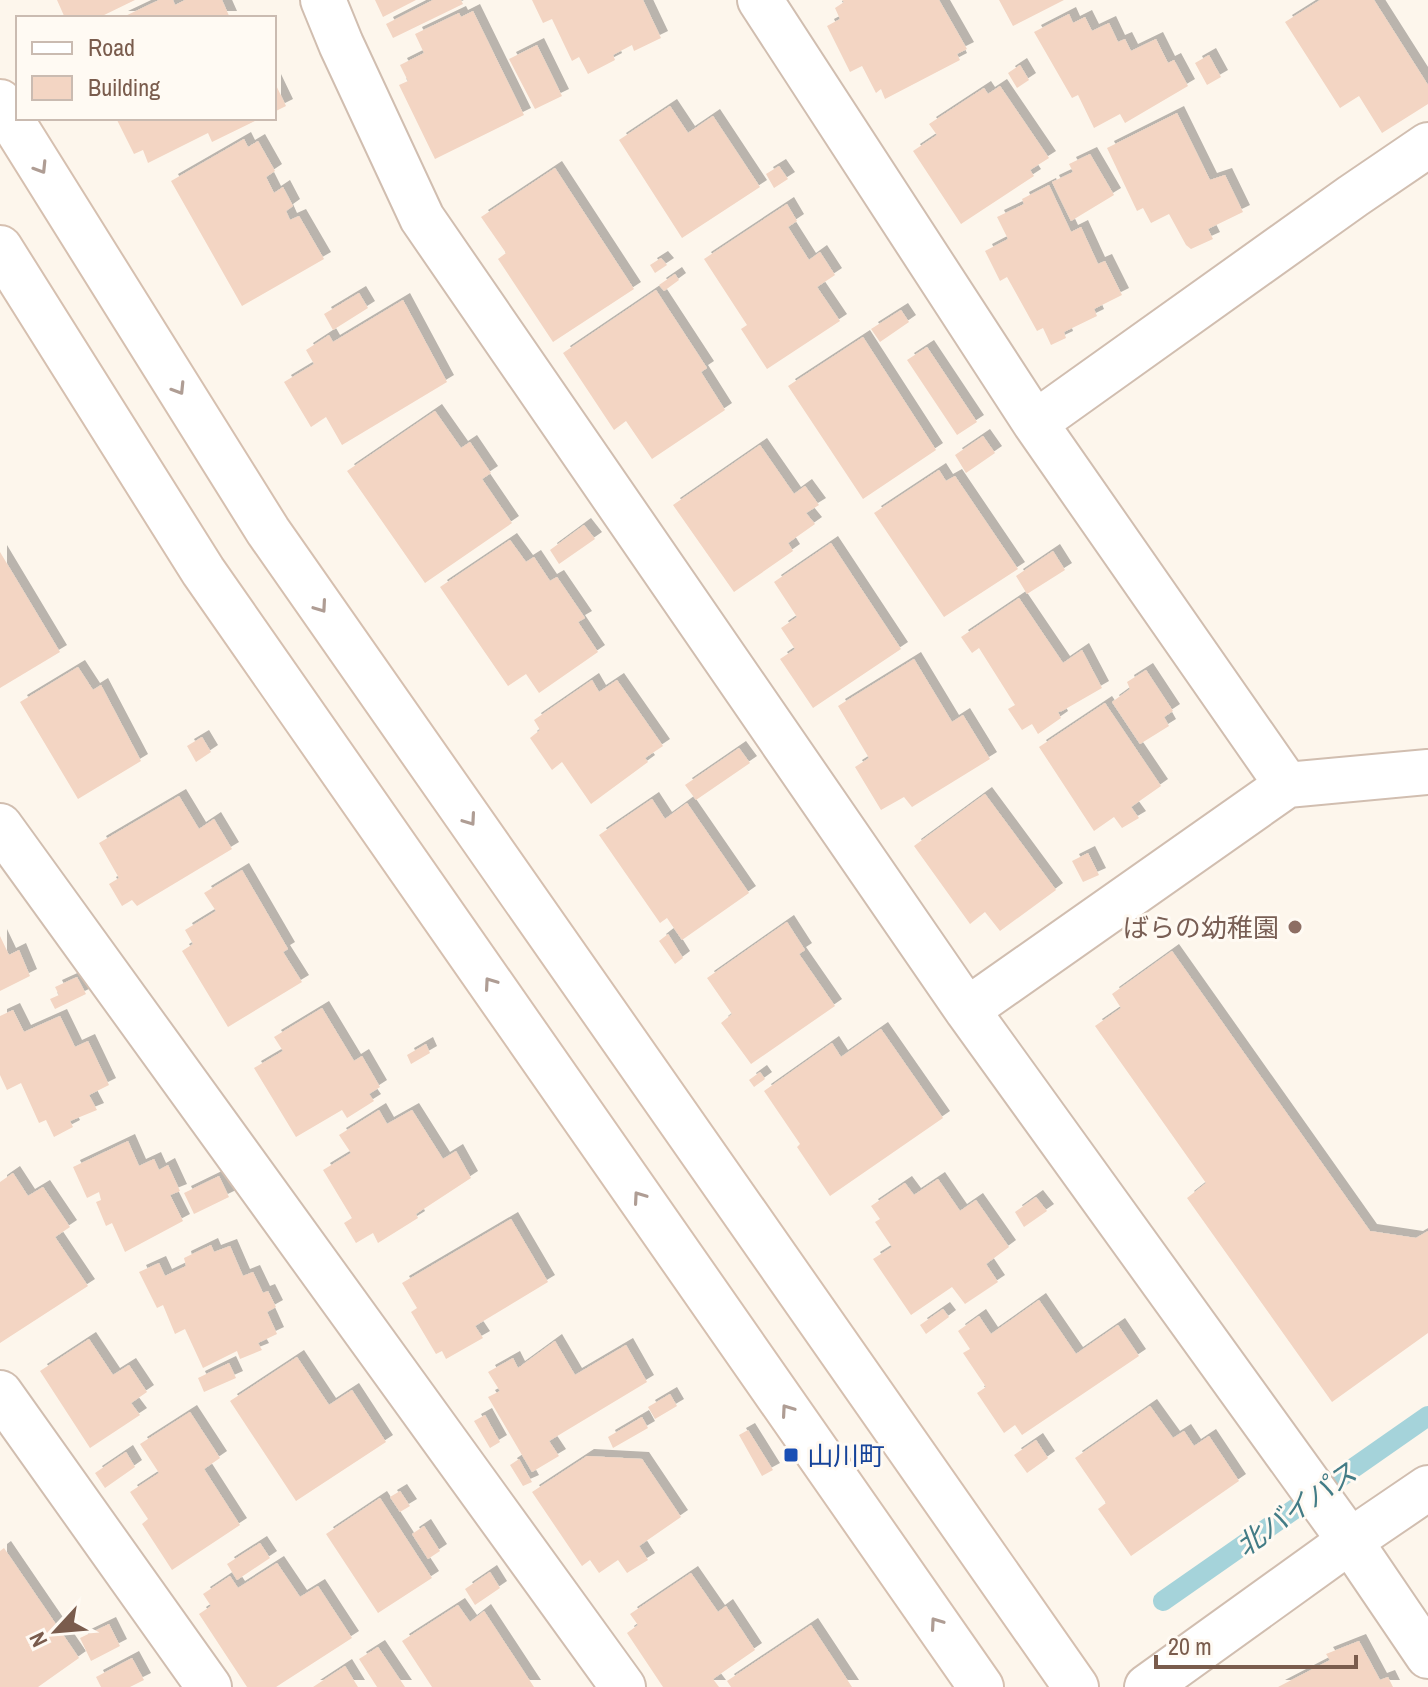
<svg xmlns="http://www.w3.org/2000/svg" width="1428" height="1687" viewBox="0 0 1428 1687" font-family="'Archivo Narrow','Noto Sans JP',sans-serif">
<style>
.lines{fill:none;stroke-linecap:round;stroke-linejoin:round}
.stream{stroke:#a5d3da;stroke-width:20}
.building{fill:#f3d5c3;filter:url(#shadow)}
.street-casing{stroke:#d1beb0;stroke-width:48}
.secondary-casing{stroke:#d6c0b0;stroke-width:48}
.street{stroke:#fff;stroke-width:44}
.secondary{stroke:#fff;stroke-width:44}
.oneway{stroke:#af9d94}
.education-dot{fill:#8d6e63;stroke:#fffaf3;stroke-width:3}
.transit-dot{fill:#1a4fb4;stroke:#fffaf3;stroke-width:3}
.labels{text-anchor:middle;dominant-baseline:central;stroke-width:6;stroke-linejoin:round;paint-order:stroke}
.education-label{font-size:26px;fill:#785e54;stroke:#fffaf3;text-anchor:end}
.transit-label{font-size:26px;fill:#164399;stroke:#fffaf3;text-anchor:start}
.water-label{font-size:28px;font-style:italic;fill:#437c86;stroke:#fffaf3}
</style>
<defs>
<filter id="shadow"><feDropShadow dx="7" dy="-7" stdDeviation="0" flood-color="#0004"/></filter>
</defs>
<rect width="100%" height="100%" fill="#fdf6ec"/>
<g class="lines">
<!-- stream -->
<path class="stream" d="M1163 1601 1428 1416"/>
</g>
<!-- building -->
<path class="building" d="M57 0H135L98 18H65Z
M159 0H173L175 5 185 0H222L230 18H121Z
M375 0H416L383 17Z
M433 0H461L463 4 393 38 386 24Z
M532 0H643L661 38 634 51 632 45 613 55 615 60 588 74 579 57 572 61 552 19 543 23Z
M842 0H939L967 49 957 54 960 60 885 99 881 89 876 93 862 66 850 72 827 26 840 19 835 8 844 2Z
M999 0H1064L1013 26Z
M1320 0H1374L1428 85V104L1382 133 1359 96 1340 108 1285 22Z
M473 11 524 115 435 159 399 85 408 81 400 65 424 53 415 34 459 13 461 17Z
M1069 14 1073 23 1085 17 1092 31 1109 23 1118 42 1125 39 1131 51 1156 39 1168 63 1174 60 1188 86 1125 123 1120 114 1094 128 1078 95 1072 98 1034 32Z
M537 45 562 96 535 109 509 59Z
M1209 55 1221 77 1207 85 1195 63Z
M1020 65 1029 80 1017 88 1008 73Z
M274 81 286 106 274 112Z
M1000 86 1049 158 1030 170 1034 176 961 224 913 151 937 135 929 124 984 88 988 94Z
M670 106 688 133 713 116 760 187 682 238 619 140Z
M1177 113 1210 180 1225 175 1243 212 1208 229 1213 239 1191 249 1186 245 1169 214 1151 223 1143 208 1137 211 1107 148Z
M116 118H261L212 142 208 133 148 163 143 150 134 154Z
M244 139 248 147 258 141 275 171 266 177 274 193 283 187 293 206 286 211 290 220 299 216 324 259 242 306 171 181Z
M1090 154 1114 195 1071 221 1052 182 1073 172 1069 164Z
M779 166 788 179 774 188 766 174Z
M555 168 634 289 553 342 498 259 506 253 481 217Z
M1049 185 1071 232 1081 227 1098 264 1105 261 1122 295 1094 309 1097 316 1064 332 1066 338 1051 345 1043 328 1037 331 1007 277 1000 281 985 251 1008 239 997 217 1024 204 1022 199Z
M787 204 797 221 788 227 809 260 820 252 835 275 817 287 840 321 767 369 741 329 747 325 704 259Z
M661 258 667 265 655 273 650 265Z
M675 274 679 280 664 291 659 285Z
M656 290 707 368 701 372 725 410 652 459 626 421 614 430 563 353Z
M359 293 368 308 333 330 324 314Z
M403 300 447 382 342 445 326 417 311 427 284 382 314 364 306 350 329 335 333 342Z
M901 310 909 322 880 342 871 329Z
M863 337 936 450 863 499 788 386Z
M927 347 977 422 957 435 907 360Z
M435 411 461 448 470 442 491 473 482 479 512 523 425 583 347 471Z
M983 436 995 453 966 473 955 455Z
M760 445 794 494 805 486 819 505 806 513 815 524 788 543 793 551 734 592 673 505Z
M939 470 946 481 955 476 1018 569 944 617 874 513Z
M584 525 595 539 559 564 550 550Z
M510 540 526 562 534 557 550 581 557 577 585 618 578 622 598 652 539 693 526 674 508 686 440 587Z
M831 543 901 649 813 708 780 659 795 649 781 628 797 617 774 582Z
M1053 551 1065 570 1027 594 1016 576Z
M0 552 60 652 0 688Z
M1019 598 1063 663 1082 650 1102 688 1062 711 1058 712 1061 718 1038 734 1032 724 1022 730 1008 709 1015 705 979 648 972 653 961 637Z
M914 659 952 722 963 715 990 759 912 807 904 797 881 810 855 767 869 758 838 706Z
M78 667 93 690 101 685 141 761 78 799 20 702Z
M1146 670 1173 711 1164 717 1169 726 1140 744 1112 702 1130 689 1127 682Z
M592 680 599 692 617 680 663 746 645 758 648 762 591 804 562 762 552 770 530 738 540 730 534 720Z
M1105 703 1161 786 1131 807 1139 818 1122 828 1114 817 1094 831 1039 747Z
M202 737 211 752 196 762 187 746Z
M739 748 750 763 696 800 685 785Z
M985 794 1056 890 1000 931 985 912 970 924 914 846Z
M179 796 199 829 214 819 232 849 137 906 132 900 122 906 109 884 119 878 99 843Z
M652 799 665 819 687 803 749 893 682 940 667 918 660 923 599 835Z
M1088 853 1099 875 1083 882 1072 861Z
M242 870 288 949 283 952 302 982 228 1027 182 951 193 944 185 930 216 911 204 893Z
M787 922 805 950 799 954 835 1006 751 1064 721 1023 732 1014 707 978Z
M668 934 683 958 675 964 659 941Z
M0 936 9 955 19 950 30 976 0 991Z
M1172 951 1370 1231 1416 1238 1428 1231V1333L1332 1402 1187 1198 1206 1183 1095 1026 1121 1008 1112 994Z
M77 977 86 994 55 1009 50 999 59 995 55 987Z
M322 1008 354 1061 362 1056 380 1087 369 1094 374 1101 347 1118 342 1110 296 1137 254 1068 283 1051 274 1037Z
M13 1010 24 1032 60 1016 75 1047 88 1041 109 1085 89 1095 97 1110 70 1121 73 1127 54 1137 46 1120 39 1123 21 1083 7 1090 0 1075V1016Z
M881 1029 943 1118 830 1196 797 1147 800 1144 764 1091 832 1043 841 1057Z
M426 1044 430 1053 411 1064 407 1055Z
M760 1072 765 1079 754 1087 749 1080Z
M379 1110 387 1124 412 1110 443 1159 456 1151 471 1178 416 1214 418 1218 378 1243 373 1233 356 1243 344 1223 352 1218 323 1170 351 1153 339 1135Z
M128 1141 139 1166 154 1159 159 1170 168 1165 180 1191 170 1195 183 1221 125 1252 112 1223 106 1226 96 1202 101 1200 99 1192 87 1198 73 1167Z
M13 1173 28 1196 43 1187 70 1227 55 1237 88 1286 0 1343V1182Z
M219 1176 229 1197 194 1214 184 1193Z
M938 1179 960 1211 976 1200 1009 1247 986 1264 998 1282 965 1304 952 1287 911 1315 873 1259 892 1247 875 1222 880 1219 871 1206 905 1183 914 1195Z
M1036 1197 1047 1211 1024 1227 1015 1212Z
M511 1219 548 1282 475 1326 483 1338 446 1359 442 1351 436 1354 411 1312 417 1308 402 1283Z
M211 1245 214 1252 230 1246 243 1276 253 1272 263 1293 268 1291 276 1307 267 1312 277 1334 258 1343 262 1350 240 1359 237 1351 203 1368 185 1329 175 1334 163 1305 157 1308 139 1272 159 1263 165 1276 186 1266 184 1258Z
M1039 1300 1076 1354 1118 1325 1139 1356 1022 1435 1015 1425 1004 1433 977 1393 986 1387 963 1353 970 1349 958 1331 979 1316 991 1334Z
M943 1309 949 1317 926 1334 920 1325Z
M89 1339 113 1375 129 1365 147 1392 131 1403 140 1415 90 1448 40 1371Z
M555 1341 575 1375 626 1345 647 1382 549 1441 559 1456 532 1472 488 1397 500 1391 488 1372 513 1358 518 1368Z
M297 1357 329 1405 352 1390 386 1442 296 1501 230 1401Z
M229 1363 236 1378 204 1392 198 1378Z
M670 1394 677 1406 655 1419 648 1407Z
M1150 1406 1173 1438 1184 1431 1194 1446 1209 1436 1239 1481 1131 1556 1098 1509 1106 1503 1075 1458Z
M190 1412 220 1458 204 1469 240 1525 172 1570 142 1524 148 1519 130 1492 159 1473 140 1444Z
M485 1415 500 1442 490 1448 474 1421Z
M642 1417 648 1428 613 1448 608 1437Z
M748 1430 773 1470 762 1476 739 1435Z
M1036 1440 1048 1458 1027 1473 1014 1455Z
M126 1452 135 1467 105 1488 95 1473Z
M587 1456 642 1459 681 1517 639 1546 648 1560 627 1573 618 1560 599 1573 590 1560 582 1566 532 1492Z
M519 1459 532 1482 523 1486 510 1465Z
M400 1491 410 1506 400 1512 390 1497Z
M380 1498 432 1578 378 1613 326 1534Z
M424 1526 440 1551 428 1559 412 1534Z
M260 1543 270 1558 237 1580 227 1564Z
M4 1548 79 1658 38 1687H0V1551Z
M277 1563 300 1597 318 1586 352 1638 276 1687H247L199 1614 211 1606 203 1594 230 1576 238 1588Z
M490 1572 500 1588 475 1605 465 1589Z
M691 1573 718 1612 726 1606 755 1650 713 1679 719 1687H663L627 1633 638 1625 630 1614Z
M458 1605 470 1622 484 1611 534 1687H432L402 1641Z
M109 1624 120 1646 91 1661 80 1638Z
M811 1625 852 1687H731L727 1681Z
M1359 1641 1380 1680 1388 1677 1393 1687H1278L1330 1660 1326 1654Z
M378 1647 405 1687H377L359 1659Z
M132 1658 144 1680 130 1687H101L96 1677Z
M345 1666 358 1687H313Z"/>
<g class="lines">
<!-- street casing -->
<g class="street-casing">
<path id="street" d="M323 0 341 44 422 218 967 1010 1350 1541 1428 1656
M760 0 1035 423 1287 785
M1035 423 1353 196 1428 145
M0 826 623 1687
M967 1010 1287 785 1428 772
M0 1393 209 1687
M1147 1687 1350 1541 1428 1488"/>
</g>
<!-- secondary casing -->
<g class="secondary-casing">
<path id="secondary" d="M0 102 268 531 1076 1687
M0 248 203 571 981 1687"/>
</g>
<!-- street -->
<use href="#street" class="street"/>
<!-- secondary -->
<use href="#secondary" class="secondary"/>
</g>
<!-- one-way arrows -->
<defs><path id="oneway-chevron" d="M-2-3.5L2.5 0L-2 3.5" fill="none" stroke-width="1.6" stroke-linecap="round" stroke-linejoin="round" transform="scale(2)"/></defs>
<g class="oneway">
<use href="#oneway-chevron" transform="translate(41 168) rotate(58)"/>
<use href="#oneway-chevron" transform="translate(179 389) rotate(58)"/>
<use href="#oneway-chevron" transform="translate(321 607) rotate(55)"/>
<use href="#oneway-chevron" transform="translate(470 820) rotate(55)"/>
<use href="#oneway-chevron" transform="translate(490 983) rotate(-125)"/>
<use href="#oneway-chevron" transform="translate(639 1197) rotate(-125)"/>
<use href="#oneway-chevron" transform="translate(787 1410) rotate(-125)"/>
<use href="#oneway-chevron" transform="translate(936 1623) rotate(-125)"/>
</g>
<!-- markers -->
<circle class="education-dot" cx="1295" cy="927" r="8"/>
<rect class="transit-dot" x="783" y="1447" width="16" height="16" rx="4"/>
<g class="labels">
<!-- education labels -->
<g class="education-label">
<text x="1279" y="927">ばらの幼稚園</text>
</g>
<!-- transit labels -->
<g class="transit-label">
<text x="807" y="1455">山川町</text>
</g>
<!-- water labels -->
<g class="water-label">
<text transform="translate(1296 1509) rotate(-35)">北バイパス</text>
</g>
</g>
<!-- legend -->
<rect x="16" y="16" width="260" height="104" fill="#fffaf3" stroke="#cabbb1" stroke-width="2"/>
<rect x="32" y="42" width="40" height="12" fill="#ffffff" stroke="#cabbb1" stroke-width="2"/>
<text x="88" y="56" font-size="24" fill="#7a5c4d">Road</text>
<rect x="32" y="76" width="40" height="24" fill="#f3d5c3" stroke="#cabbb1" stroke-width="2"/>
<text x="88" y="96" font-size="24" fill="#7a5c4d">Building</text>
<!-- north arrow -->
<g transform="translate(56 1631) rotate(244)" stroke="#fffaf3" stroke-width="6" paint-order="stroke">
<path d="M0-6L14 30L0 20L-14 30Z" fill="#7a5c4d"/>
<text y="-12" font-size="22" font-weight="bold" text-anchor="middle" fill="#7a5c4d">N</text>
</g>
<!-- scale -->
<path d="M1156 1655v12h200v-12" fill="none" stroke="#7a5c4d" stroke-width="4"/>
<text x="1168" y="1655" font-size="24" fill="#7a5c4d" stroke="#fffaf3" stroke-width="6" paint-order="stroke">20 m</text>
</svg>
